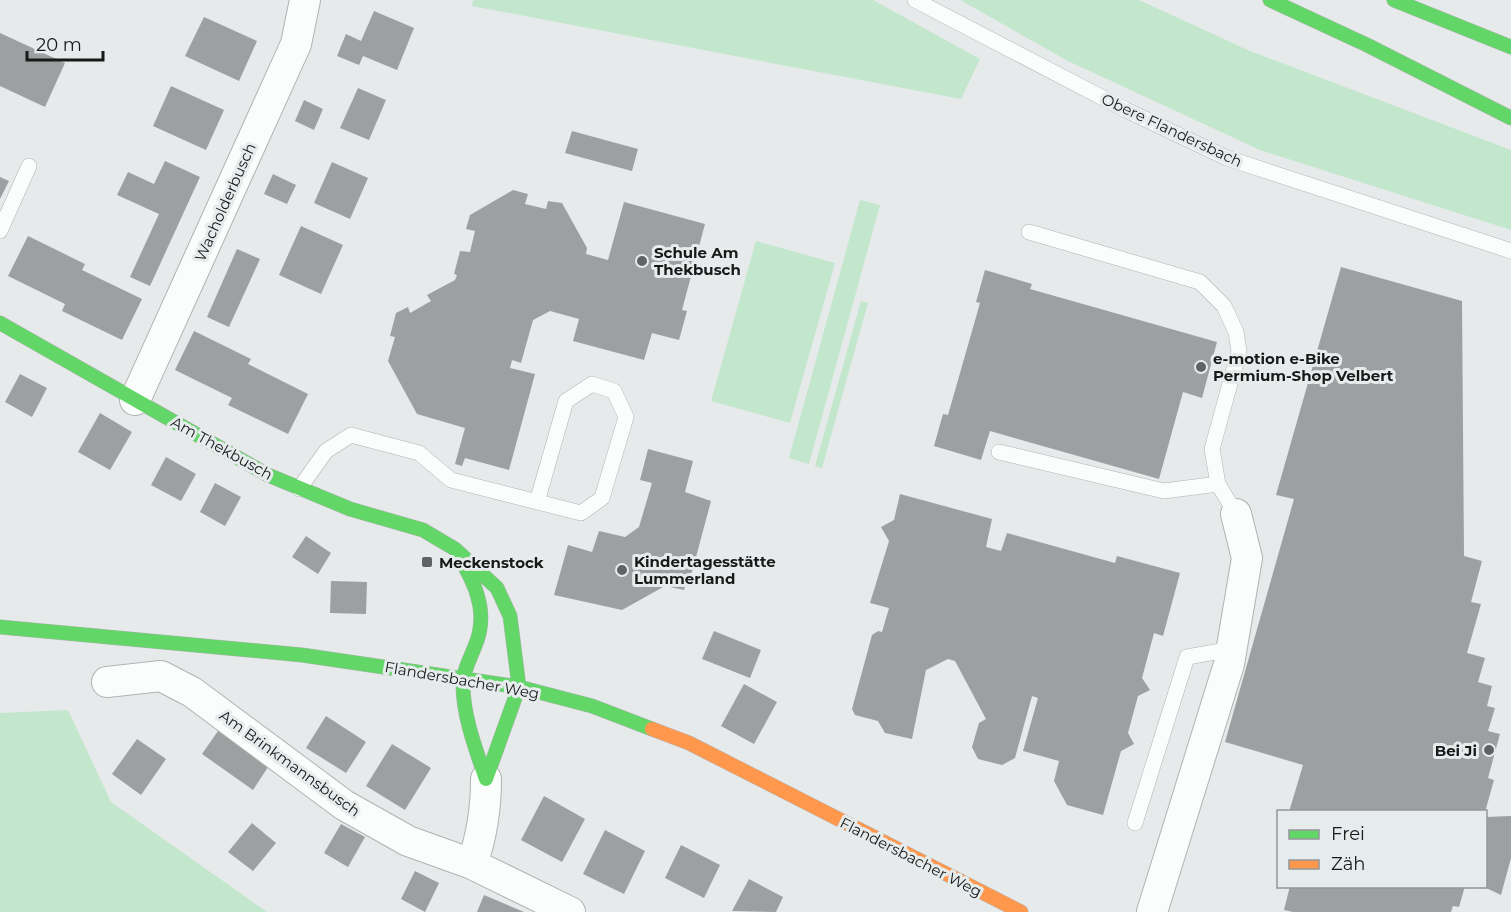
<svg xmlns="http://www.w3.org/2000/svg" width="1511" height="912" viewBox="0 0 1511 912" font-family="Montserrat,sans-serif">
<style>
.green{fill:#c2e7cc}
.building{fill:#9d9fa0}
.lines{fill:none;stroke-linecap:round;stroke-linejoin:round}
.lane-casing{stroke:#b1b3b3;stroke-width:16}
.street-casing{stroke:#b1b3b3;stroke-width:32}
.fast-casing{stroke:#b1b3b3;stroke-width:15}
.slow-casing{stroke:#b1b3b3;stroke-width:15}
.lane{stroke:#fbfcfc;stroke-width:15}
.street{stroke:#fbfcfc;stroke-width:30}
.fast{stroke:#63d668;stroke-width:14}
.slow{stroke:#ff974d;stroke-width:14}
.poi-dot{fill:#606363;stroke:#e6ebec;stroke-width:2}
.labels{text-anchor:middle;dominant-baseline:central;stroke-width:6;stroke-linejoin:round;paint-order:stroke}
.street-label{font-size:15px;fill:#181a1a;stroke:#e6ebec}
.poi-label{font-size:15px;font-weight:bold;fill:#181a1a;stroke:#e6ebec;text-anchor:start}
</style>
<rect width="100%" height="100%" fill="#e7eaeb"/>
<!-- green -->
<path class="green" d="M473 0H873L980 59 961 99 472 6Z
M960 0H1139L1250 51 1511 150V230L1260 150 1068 61Z
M860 200 880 205 809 464 789 458Z
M756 241 835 263 790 423 711 401Z
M861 301 868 303 822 468 815 466Z
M68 710 111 802 267 912H0V713Z"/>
<!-- building -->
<path class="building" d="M374 11 414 28 397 70 363 56 359 65 337 56 346 34 361 41Z
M204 17 257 41 239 81 185 56Z
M0 33 65 63 45 107 0 86Z
M171 86 224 110 206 150 153 126Z
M358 88 386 100 369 140 340 128Z
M304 100 323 109 314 130 295 121Z
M572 131 638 149 632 171 565 153Z
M165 161 200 177 150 286 130 277 159 214 117 195 128 172 154 184Z
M332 162 368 178 350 219 314 203Z
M273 174 296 185 287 204 264 194Z
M0 177 9 181 0 199Z
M513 190 528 194 525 204 546 209 548 201 562 203 587 248 586 254 608 260 624 202 705 224 682 310 687 311 679 340 652 333 644 360 573 341 579 319 550 311 533 320 521 363 512 360 510 368 535 374 509 470 465 458 462 466 455 464 465 428 417 414 388 361 395 337 390 336 396 313 408 307 410 313 431 301 427 295 455 280 457 275 454 274 460 251 470 252 475 231 466 229 470 215Z
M301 226 343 245 321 294 279 275Z
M28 236 85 264 82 270 142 299 122 340 62 311 65 304 8 276Z
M237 249 260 259 229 327 207 317Z
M1341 267 1462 301 1464 556 1482 561 1471 602 1481 604 1467 653 1485 658 1478 682 1492 686 1487 706 1495 708 1488 731 1500 734 1488 778 1494 780 1485 812H1289L1303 765 1225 742 1294 499 1276 495Z
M985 270 1032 284 1030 289 1217 342 1202 398 1183 392 1159 479 990 431 981 460 934 446 943 414 948 415 980 303 976 302Z
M194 331 251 359 248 364 308 394 288 434 228 405 232 398 175 370Z
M20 374 47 388 32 417 5 402Z
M100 413 132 432 110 470 78 452Z
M648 449 693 461 685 492 711 501 692 572 688 576 684 590 665 586 622 610 554 595 568 545 592 552 599 531 625 537 639 527 652 483 640 480Z
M166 457 196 474 181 501 151 485Z
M215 483 241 497 225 526 200 512Z
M900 494 992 519 986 547 1001 551 1007 533 1115 563 1117 556 1180 573 1163 636 1154 633 1142 678 1150 690 1138 696 1128 733 1134 744 1121 751 1103 815 1067 805 1054 781 1059 761 1023 751 1038 698 1032 696 1015 758 1002 765 978 759 972 747 979 723 986 719 955 661 948 659 926 670 912 739 885 733 878 721 855 715 852 709 872 635 878 631 882 632 889 608 870 603 889 541 881 527 894 520Z
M306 536 331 553 318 574 292 557Z
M331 581 367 582 366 614 330 613Z
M714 631 761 650 750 678 702 659Z
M744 684 777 702 754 744 721 726Z
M326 716 366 742 346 773 306 748Z
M218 731 268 767 253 790 202 754Z
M137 739 166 759 141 795 112 774Z
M392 744 431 768 405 810 366 786Z
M544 796 585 819 562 862 521 840Z
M1511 816V858L1501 895 1486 888V817Z
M252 823 276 843 253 871 228 852Z
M341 824 365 837 348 867 324 853Z
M605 830 645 851 624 894 583 874Z
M681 845 720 865 704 898 665 878Z
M415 871 439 883 425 912 401 899Z
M749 879 783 897 776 912 732 911Z
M1290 886H1465L1459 907 1453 906 1451 912H1293L1284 910Z
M484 895 524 912H477Z"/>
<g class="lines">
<!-- lane casing -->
<g class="lane-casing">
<path id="lane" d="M915 0 1126 110 1227 158 1511 251
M0 231 29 166
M1029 232 1200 282 1224 306 1236 332 1239 351 1212 449 1218 484 1236 514
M999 452 1164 491 1218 484
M299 489 326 451 351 435 419 453 451 480 581 513 602 498 626 417 614 391 592 384 566 401 537 502
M1135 823 1187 657 1232 649"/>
</g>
<!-- street casing -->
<g class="street-casing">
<path id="street" d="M135 400 296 44 305 0
M107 682 161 676 192 692 344 805 408 841 472 864 570 912
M472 864C482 836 486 809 486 779
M1152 912 1229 664 1247 558 1236 514"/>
</g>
<!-- fast casing -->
<g class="fast-casing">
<path id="fast" d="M1270 0 1367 45 1511 118
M1394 0 1511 47
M0 323 268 475 350 509 423 530 455 549 497 588 510 616 519 687
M465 567C479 592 487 618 475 646 470 659 463 671 463 685 463 716 476 750 486 779L519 687
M0 627 302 655 519 687 592 706 652 729"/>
</g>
<!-- slow casing -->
<g class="slow-casing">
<path id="slow" d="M652 729 689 743 1021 912"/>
</g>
<!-- lane -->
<use href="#lane" class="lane"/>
<!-- street -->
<use href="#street" class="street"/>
<!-- fast -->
<use href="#fast" class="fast"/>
<!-- slow -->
<use href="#slow" class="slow"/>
</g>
<!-- markers -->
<g class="poi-dot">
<circle cx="642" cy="261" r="6"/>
<circle cx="1201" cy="367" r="6"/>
<rect x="421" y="556" width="12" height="12" rx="3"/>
<circle cx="622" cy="570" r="6"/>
<circle cx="1489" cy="750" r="6"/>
</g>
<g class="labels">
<!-- street labels -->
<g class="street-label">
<text transform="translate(1172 130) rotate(25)">Obere Flandersbach</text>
<text transform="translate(225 202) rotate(-66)">Wacholderbusch</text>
<text transform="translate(222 448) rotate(29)">Am Thekbusch</text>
<text transform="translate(462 680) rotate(10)">Flandersbacher Weg</text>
<text transform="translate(290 763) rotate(36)">Am Brinkmannsbusch</text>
<text transform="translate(911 857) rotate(27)">Flandersbacher Weg</text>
</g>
<!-- poi labels -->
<g class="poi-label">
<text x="654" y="252">Schule Am<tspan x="654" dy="17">Thekbusch</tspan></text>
<text x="1213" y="358">e-motion e-Bike<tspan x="1213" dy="17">Permium-Shop Velbert</tspan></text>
<text x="634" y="561">Kindertagesstätte<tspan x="634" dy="17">Lummerland</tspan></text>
<text x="439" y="562">Meckenstock</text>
<text x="1477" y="750" text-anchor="end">Bei Ji</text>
</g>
</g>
<!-- legend -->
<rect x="1277" y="810" width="210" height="78" fill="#e6ebec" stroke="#949798" stroke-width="1.5"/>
<rect x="1289" y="830" width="30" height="9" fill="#63d668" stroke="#949798" stroke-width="1.5"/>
<text x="1331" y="840" font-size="18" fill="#181a1a">Frei</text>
<rect x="1289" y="860" width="30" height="9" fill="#ff974d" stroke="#949798" stroke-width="1.5"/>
<text x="1331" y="870" font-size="18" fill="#181a1a">Zäh</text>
<!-- scale -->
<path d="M27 51v9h76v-9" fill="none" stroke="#181a1a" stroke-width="3"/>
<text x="36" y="51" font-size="18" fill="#181a1a" stroke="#e6ebec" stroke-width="4.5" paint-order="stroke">20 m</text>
</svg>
